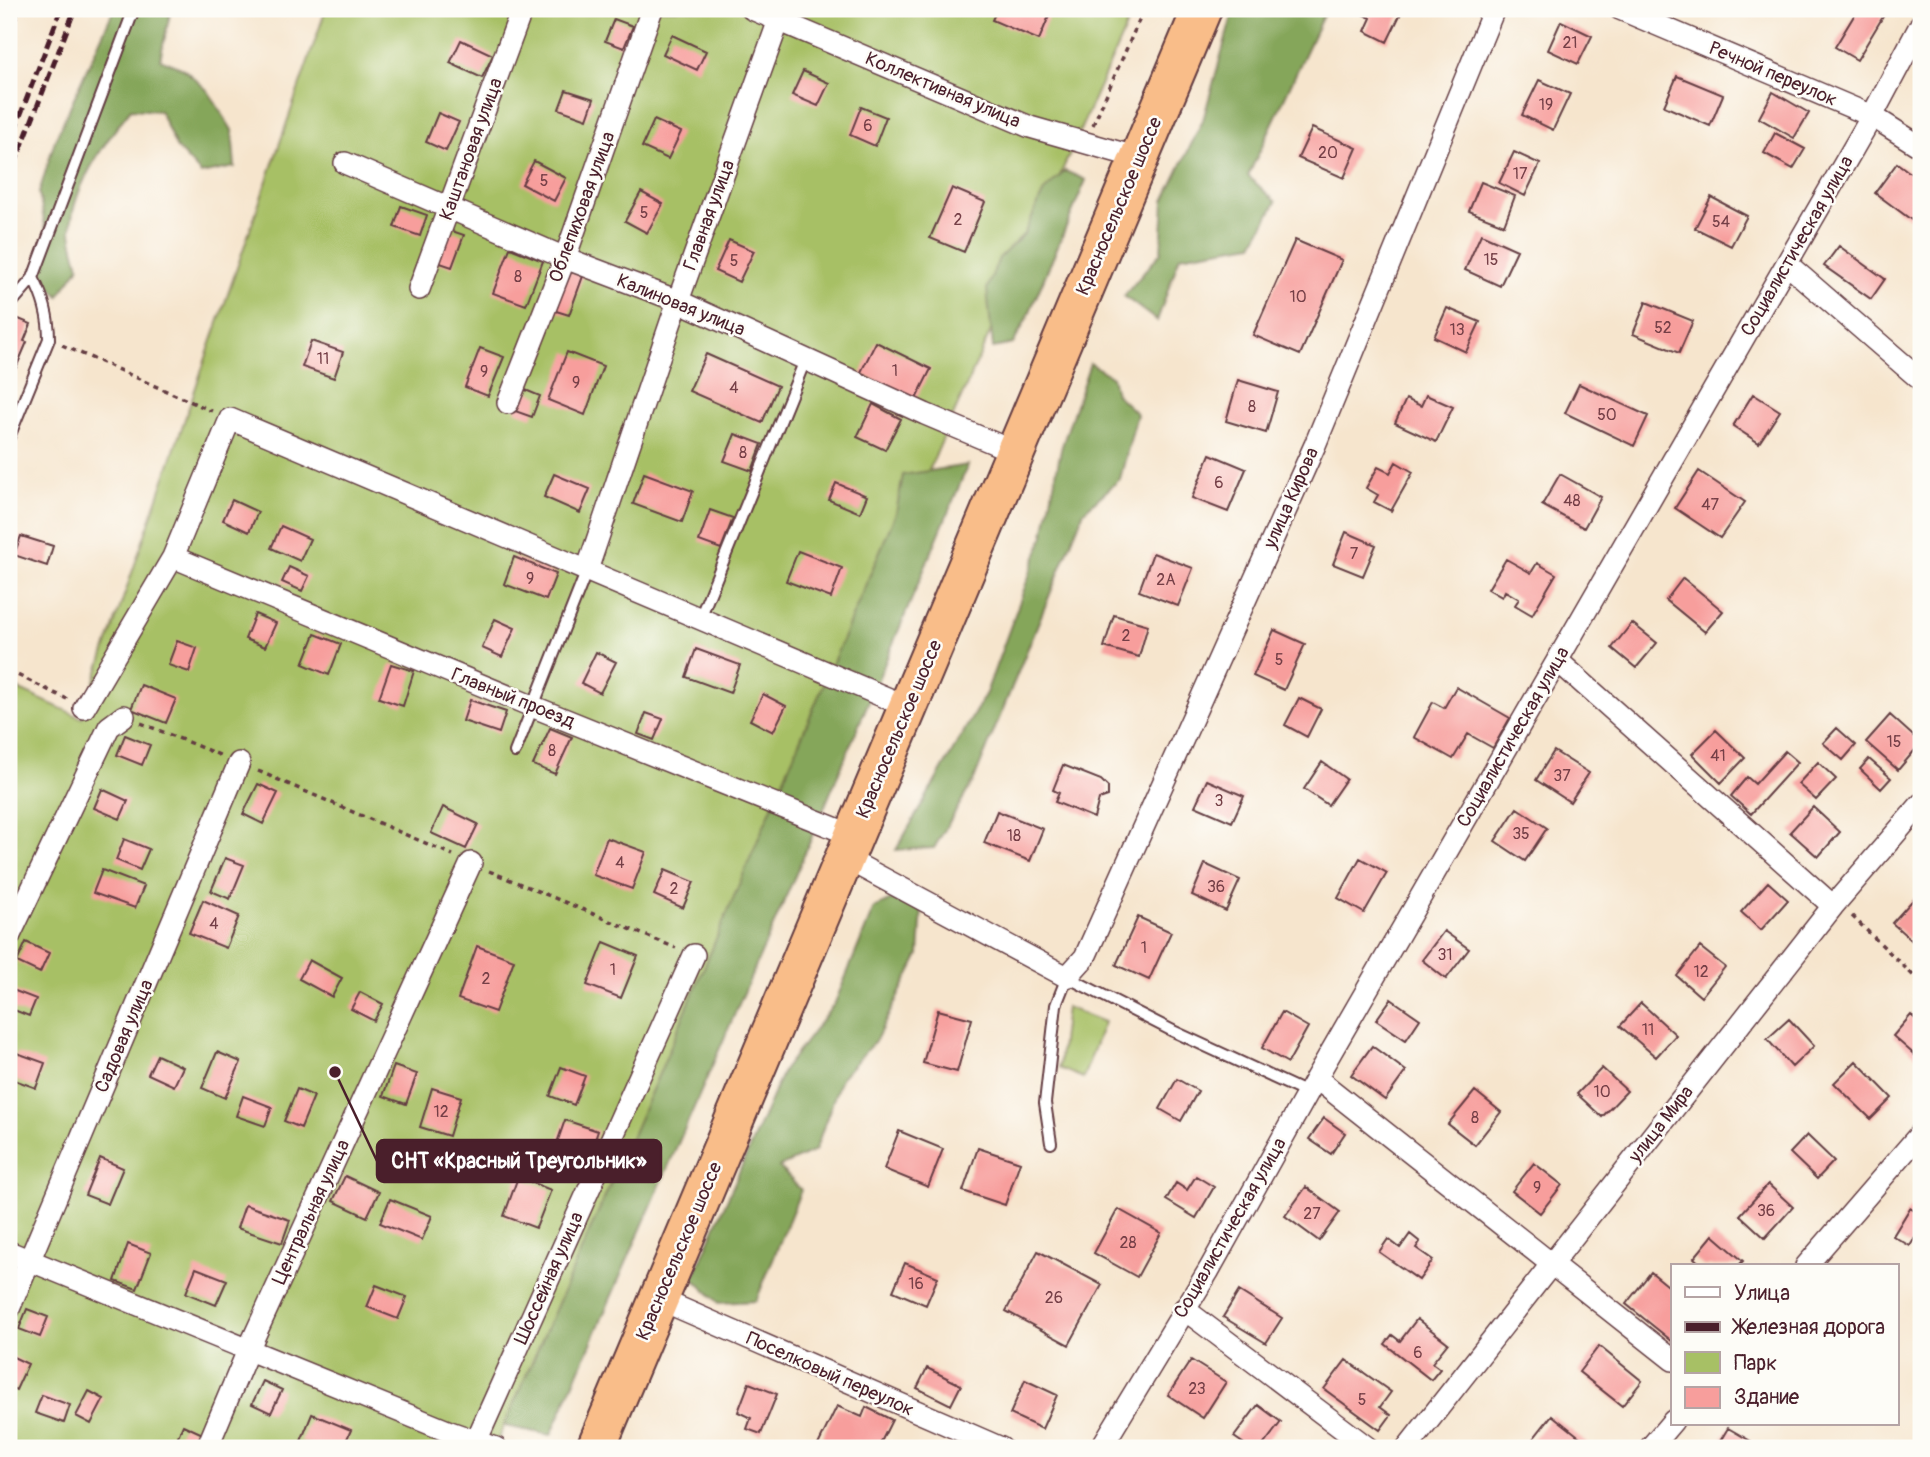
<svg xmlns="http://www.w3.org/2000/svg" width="1930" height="1457" viewBox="0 0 1930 1457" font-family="Pangolin,sans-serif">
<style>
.green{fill:#a7c065;stroke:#787048;stroke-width:2}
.forest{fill:#85a65a;stroke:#686242;stroke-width:2}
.building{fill:#f79e9c}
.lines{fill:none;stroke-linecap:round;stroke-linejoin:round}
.lane-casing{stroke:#643d43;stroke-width:14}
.street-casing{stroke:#643d43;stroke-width:24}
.highway-casing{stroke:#643d43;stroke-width:42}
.path{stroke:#643d43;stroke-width:3.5;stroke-dasharray:5 5;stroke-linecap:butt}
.lane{stroke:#fff;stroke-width:10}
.street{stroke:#fff;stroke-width:21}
.highway{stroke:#f9bd89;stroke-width:38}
.rail{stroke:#4a1f2b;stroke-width:5;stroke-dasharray:10 5;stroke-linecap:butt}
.labels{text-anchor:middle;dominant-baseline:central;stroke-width:5;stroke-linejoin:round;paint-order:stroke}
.number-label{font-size:16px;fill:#753f47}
.street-label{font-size:19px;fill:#4a1f2b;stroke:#fdfcf7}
.leader{fill:none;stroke:#4a1f2b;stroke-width:2.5}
.callout-dot{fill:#4a1f2b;stroke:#fdfcf7;stroke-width:2.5}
.callout{fill:#4a1f2b;stroke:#4a1f2b;stroke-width:2.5}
.callout-label{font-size:21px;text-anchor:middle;font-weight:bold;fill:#fff}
</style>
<rect width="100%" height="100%" fill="#fdfcf7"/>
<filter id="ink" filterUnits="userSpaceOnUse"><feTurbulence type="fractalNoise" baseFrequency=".0143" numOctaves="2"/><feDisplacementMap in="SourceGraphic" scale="14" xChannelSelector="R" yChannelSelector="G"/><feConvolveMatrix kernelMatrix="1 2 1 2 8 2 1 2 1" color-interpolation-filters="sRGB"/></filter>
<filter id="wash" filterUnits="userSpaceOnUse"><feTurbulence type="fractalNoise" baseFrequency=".00686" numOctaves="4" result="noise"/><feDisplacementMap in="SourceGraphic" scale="28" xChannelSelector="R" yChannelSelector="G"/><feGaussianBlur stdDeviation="1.57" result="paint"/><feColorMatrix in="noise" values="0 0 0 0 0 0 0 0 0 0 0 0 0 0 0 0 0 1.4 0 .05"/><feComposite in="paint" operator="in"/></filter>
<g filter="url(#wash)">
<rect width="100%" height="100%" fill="#f6e5cd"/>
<!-- green -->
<path class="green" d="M326 9H1134L494 1448H9V685L82 718Z
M1066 1007 1104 1022 1083 1078 1059 1068Z"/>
<!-- forest -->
<path class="forest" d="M114 9H171L160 59 184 69 208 91 232 130 235 167 201 174 176 147 160 111 131 109C106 140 71 188 71 230 71 242 77 256 79 267L59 296 40 277 46 231 39 193 55 140Z
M1234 9H1326L1248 176 1276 202 1253 244 1180 256 1157 321 1124 296 1161 252 1164 201 1203 120Z
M1065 171 1086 180 1028 316 1013 344 993 348 987 289 999 258 1024 234 1044 191Z
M1090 363 1112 377 1116 394 1137 414 1120 479 1084 511 974 780 934 848 896 850 986 693 1044 535 1061 449Z
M968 465 808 846 551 1435 504 1426 659 1074 896 513 903 475Z
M891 900 922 908 919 955 876 1040 841 1078 815 1151 779 1167 801 1190 756 1301 719 1303 693 1278 783 1071 835 1003 874 908Z"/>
<g id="blocks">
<!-- building -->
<path class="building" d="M997 9H1052L1039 40 992 20Z
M1362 9H1403L1387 42 1365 31 1371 18 1360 13Z
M1858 9 1887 10 1857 60 1835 47Z
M614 19 633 26 624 48 605 41Z
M1561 21 1592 36 1578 64 1548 50Z
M672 35 706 51 697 70 663 54Z
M461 40 493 55 482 78 450 63Z
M803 71 829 83 818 106 792 95Z
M1677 76 1723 95 1710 126 1664 106Z
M1539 80 1570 94 1553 130 1522 115Z
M566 90 594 99 587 119 559 109Z
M1773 92 1809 113 1794 138 1759 118Z
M861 107 886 117 875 146 850 135Z
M438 113 459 122 446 151 426 142Z
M654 120 681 132 668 159 642 147Z
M1312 128 1357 148 1344 178 1298 158Z
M1775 133 1805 149 1793 169 1764 153Z
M1514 152 1540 164 1525 196 1499 183Z
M534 161 566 178 554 201 522 184Z
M1897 163 1921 181V227L1875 193Z
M1481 182 1515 196 1504 225 1469 211Z
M952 188 985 202 964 252 930 238Z
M641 192 663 204 647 233 625 221Z
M1711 197 1747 216 1731 246 1695 228Z
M401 206 427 215 420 236 394 227Z
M449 230 464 235 452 267 437 262Z
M1481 234 1517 250 1500 286 1465 270Z
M729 240 754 251 739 282 715 271Z
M1295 240 1342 260 1300 355 1253 335Z
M1839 246 1885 279 1871 299 1824 266Z
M510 248 543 261 526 305 493 293Z
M567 270 583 276 569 315 553 310Z
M1646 302 1693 321 1679 353 1633 334Z
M1447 308 1480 322 1466 352 1434 337Z
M9 315 31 324 24 341 27 342 16 368 13 367 9 378Z
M311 341 343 352 334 378 302 367Z
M876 342 931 369 915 401 860 374Z
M480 348 504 357 488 396 465 387Z
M567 352 603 366 585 415 548 400Z
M706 354 778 386 762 423 689 391Z
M1238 380 1278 392 1266 433 1226 421Z
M1579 384 1648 416 1634 446 1565 413Z
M523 389 540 396 532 417 515 411Z
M1753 394 1780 411 1759 443 1733 426Z
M1426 395 1453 407 1436 442 1395 423 1406 399 1421 406Z
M873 404 901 419 885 450 857 437Z
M735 434 762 444 752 471 724 461Z
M1210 454 1246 469 1228 512 1192 498Z
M1396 462 1413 472 1391 511 1374 502 1378 495 1366 488 1378 467 1390 473Z
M1699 471 1745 502 1720 538 1675 508Z
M644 473 693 491 682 522 633 504Z
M554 474 590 489 580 513 544 497Z
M1560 474 1601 497 1584 528 1542 505Z
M836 483 867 496 860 513 829 500Z
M232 500 258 512 249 532 223 520Z
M710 510 733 518 721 549 699 541Z
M281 526 310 539 300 561 271 548Z
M1346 532 1376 545 1363 576 1333 564Z
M21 536 53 546 47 566 14 555Z
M798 551 842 568 831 598 786 581Z
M1153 553 1193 568 1178 606 1139 591Z
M514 557 556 574 546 600 504 584Z
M1506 559 1531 573 1537 563 1556 574 1532 615 1515 605 1519 599 1505 591 1502 597 1488 589Z
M289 567 309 576 302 591 282 582Z
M1683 578 1723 611 1705 632 1666 600Z
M255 614 276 623 265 647 245 639Z
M1114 615 1148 625 1139 657 1104 647Z
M495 619 515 628 502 657 482 648Z
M1632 623 1657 643 1636 668 1612 648Z
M1274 630 1305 644 1284 690 1253 676Z
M315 634 341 644 329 675 303 664Z
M177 641 197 648 189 672 168 665Z
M696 649 740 665 730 693 686 677Z
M596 652 616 662 600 693 581 683Z
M391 664 414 671 403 706 379 698Z
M141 685 176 699 166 723 131 709Z
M1456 687 1510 718 1493 748 1468 734 1453 759 1414 737 1433 702 1444 708Z
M763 694 786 706 773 732 750 720Z
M1299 698 1321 709 1307 737 1285 725Z
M470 700 506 712 499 733 463 721Z
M646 713 663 719 654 740 638 734Z
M1890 715 1921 743 1898 770 1866 742Z
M550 728 572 737 555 774 533 765Z
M1837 728 1856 745 1843 760 1823 743Z
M1716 730 1745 758 1721 783 1692 754Z
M125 735 150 745 142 765 117 755Z
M1554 751 1589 773 1570 802 1536 780Z
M1785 751 1798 762 1751 814 1731 796 1747 777 1755 784Z
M1869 759 1891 778 1881 789 1860 769Z
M1322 762 1346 779 1328 805 1304 789Z
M1818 762 1836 779 1816 800 1798 784Z
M1063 765 1101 780 1108 787V796L1099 799 1094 818 1055 802 1059 793 1053 790Z
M1207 780 1244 796 1232 822 1195 806Z
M258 784 278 793 263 824 243 814Z
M102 789 128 801 120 819 94 808Z
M443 807 478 824 466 849 431 833Z
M1813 807 1840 832 1818 857 1790 832Z
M1517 808 1547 828 1525 861 1495 841Z
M997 811 1043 829 1030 861 984 843Z
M607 838 646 852 632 889 593 875Z
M124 839 149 849 140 870 116 860Z
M225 858 244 865 230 899 211 891Z
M1360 858 1387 873 1364 913 1338 898Z
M1205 864 1240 880 1226 911 1192 895Z
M102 870 144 886 135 908 93 893Z
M665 870 694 882 683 908 654 895Z
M1768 882 1788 900 1761 930 1741 912Z
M1920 892 1921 945 1919 947 1892 923Z
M203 900 239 916 226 948 189 933Z
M1138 917 1171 932 1149 980 1116 965Z
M1444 931 1469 949 1446 979 1422 960Z
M26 942 49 953 40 973 17 962Z
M604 942 638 956 621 998 587 985Z
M477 946 514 960 495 1012 458 999Z
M1700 947 1725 967 1701 997 1677 976Z
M309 960 342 978 332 997 299 979Z
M10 989 36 999 29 1016 9 1008Z
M360 992 383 1004 374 1021 351 1009Z
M1391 999 1420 1019 1406 1040 1376 1020Z
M1641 1003 1676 1035 1656 1057 1620 1026Z
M938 1010 972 1019 957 1072 923 1063Z
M1282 1012 1308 1027 1288 1063 1262 1048Z
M1911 1015 1921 1024V1052L1917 1057 1893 1036Z
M1789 1019 1814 1046 1792 1067 1767 1039Z
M1372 1046 1406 1071 1385 1100 1351 1075Z
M217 1052 241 1062 225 1098 202 1088Z
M17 1053 45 1063 36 1088 9 1078Z
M157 1055 183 1067 174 1086 148 1074Z
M1856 1061 1892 1098 1871 1119 1834 1083Z
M394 1066 417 1074 406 1104 383 1096Z
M561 1067 585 1076 574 1105 550 1096Z
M1602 1068 1627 1091 1602 1117 1577 1094Z
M1177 1079 1198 1091 1181 1121 1160 1109Z
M432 1088 461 1097 449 1136 420 1127Z
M297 1089 314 1096 301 1128 284 1121Z
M1475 1091 1501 1112 1475 1145 1448 1124Z
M243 1096 272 1107 265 1126 236 1116Z
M1324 1118 1345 1133 1331 1154 1309 1139Z
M565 1120 598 1131 583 1175 550 1163Z
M899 1131 943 1149 928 1187 884 1169Z
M1807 1135 1834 1161 1817 1179 1790 1153Z
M978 1148 1020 1162 1005 1205 963 1191Z
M100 1158 123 1168 108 1204 85 1195Z
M1534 1163 1562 1185 1540 1213 1512 1191Z
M345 1176 379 1192 367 1217 333 1201Z
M1196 1176 1214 1187 1196 1218 1166 1200 1176 1183 1187 1190Z
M518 1177 551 1190 536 1228 504 1216Z
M1768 1184 1793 1207 1765 1238 1740 1215Z
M1306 1187 1340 1212 1319 1241 1285 1216Z
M390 1199 432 1216 422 1240 380 1223Z
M245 1205 290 1220 282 1243 237 1228Z
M1910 1208 1921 1215V1228L1910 1246 1893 1236Z
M1118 1209 1161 1233 1137 1277 1094 1253Z
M1410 1234 1420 1242 1416 1248 1433 1260 1419 1280 1379 1252 1388 1239 1400 1248Z
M1713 1235 1743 1261 1738 1266H1703L1694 1258Z
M128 1244 151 1253 137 1289 115 1281Z
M1038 1251 1102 1285 1069 1345 1006 1311Z
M905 1263 938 1277 926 1305 893 1291Z
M196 1268 227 1280 216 1305 186 1293Z
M1651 1272 1673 1290V1342L1626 1304Z
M376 1285 407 1297 398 1319 367 1307Z
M1239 1291 1282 1318 1266 1343 1223 1317Z
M27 1309 48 1317 40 1337 19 1329Z
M1417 1319 1448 1343 1432 1363 1440 1369 1431 1380 1385 1344 1392 1335 1400 1341Z
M1599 1346 1642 1381 1622 1406 1579 1372Z
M9 1355 28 1364 16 1390 9 1387Z
M1191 1360 1226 1382 1203 1418 1168 1395Z
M1346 1360 1391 1392 1380 1407 1391 1415 1380 1430 1324 1389Z
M927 1368 961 1385 951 1405 917 1388Z
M1025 1380 1057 1395 1042 1429 1010 1414Z
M263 1381 282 1390 271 1413 252 1404Z
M749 1383 777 1394 761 1434 747 1429 751 1418 738 1412Z
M89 1391 104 1399 91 1424 76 1416Z
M42 1395 70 1405 64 1423 35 1413Z
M1258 1405 1281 1422 1261 1448H1250L1234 1437Z
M837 1406 862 1417 866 1407 892 1420 878 1448H824L818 1445Z
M312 1414 351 1430 343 1448H317L301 1441Z
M1552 1415 1591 1446 1589 1448H1545L1533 1439Z
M183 1425 205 1435 199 1448H182L174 1445Z
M1728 1428 1759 1446 1757 1448H1716Z"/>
</g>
</g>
<g filter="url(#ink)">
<use href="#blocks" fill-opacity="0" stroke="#643d43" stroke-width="2"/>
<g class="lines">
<!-- lane casing -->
<g class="lane-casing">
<path id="lane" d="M9 306 33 278 134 9
M9 437 49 339C49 316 44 298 33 278
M700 618 806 358
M515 752 587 570
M1051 1143 1045 1103 1056 1005 1067 977 1173 1031 1307 1093"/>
</g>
<!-- street casing -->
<g class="street-casing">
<path id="street" d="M752 9 1030 127 1139 158
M1620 9 1872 116 1921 147
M345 163 565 258 678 301 925 414 1015 452
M1787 264 1921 380
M419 289 522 9
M508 403 565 258 652 9
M173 557 534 707 854 836
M587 570 678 301 779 20
M1558 661 1833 906
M84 708 173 557 230 419 908 707
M845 858 1067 977 1085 957 1315 445 1494 9
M9 937 109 727 124 716
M1316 1078 1673 1360
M9 1252 450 1432 496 1448
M1806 1266 1921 1133
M659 1299 1001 1448
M9 1309 239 763
M1184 1309 1368 1448
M207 1448 249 1348 471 863
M473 1448 694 955
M1101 1448 1209 1270 1316 1078 1872 116 1921 24
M1407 1448 1833 906 1921 804
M1650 1448 1673 1421"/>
</g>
<!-- highway casing -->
<g class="highway-casing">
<path id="highway" d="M596 1448 1202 9"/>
</g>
<!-- path -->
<path class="path" d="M9 37 19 9
M1093 125 1144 9
M62 345 212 411
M9 671 67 699
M141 723 222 756
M258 771 453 855
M489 871 676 948
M1852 916 1921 983"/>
<!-- lane -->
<use href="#lane" class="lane"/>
<!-- street -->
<use href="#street" class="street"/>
<!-- highway -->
<use href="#highway" class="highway"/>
<!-- rail -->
<path class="rail" d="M9 145 61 9
M9 179 75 9"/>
</g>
</g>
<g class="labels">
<!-- number labels -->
<g class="number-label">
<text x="1570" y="43">21</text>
<text x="1546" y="105">19</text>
<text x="868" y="126">6</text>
<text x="1328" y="153">20</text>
<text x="1520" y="174">17</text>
<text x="544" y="181">5</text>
<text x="644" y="213">5</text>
<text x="958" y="220">2</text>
<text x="1721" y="222">54</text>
<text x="1491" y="260">15</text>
<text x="734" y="261">5</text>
<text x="518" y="277">8</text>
<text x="1298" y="297">10</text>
<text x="1663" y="328">52</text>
<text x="1457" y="330">13</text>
<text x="323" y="359">11</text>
<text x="895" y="371">1</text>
<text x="484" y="372">9</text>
<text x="576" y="383">9</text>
<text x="734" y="388">4</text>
<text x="1252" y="407">8</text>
<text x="1607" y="415">50</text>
<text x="743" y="453">8</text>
<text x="1219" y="483">6</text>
<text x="1572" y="501">48</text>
<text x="1710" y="505">47</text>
<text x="1354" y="554">7</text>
<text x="530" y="579">9</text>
<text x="1166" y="580">2А</text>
<text x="1126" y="636">2</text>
<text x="1279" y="660">5</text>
<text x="1894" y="742">15</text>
<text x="552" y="751">8</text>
<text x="1718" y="756">41</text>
<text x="1562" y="776">37</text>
<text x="1219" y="801">3</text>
<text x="1521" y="834">35</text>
<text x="1014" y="836">18</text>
<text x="620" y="863">4</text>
<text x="1216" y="887">36</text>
<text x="674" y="889">2</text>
<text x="214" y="924">4</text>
<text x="1144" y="948">1</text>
<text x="1445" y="955">31</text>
<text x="613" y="970">1</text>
<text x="1701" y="972">12</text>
<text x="486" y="979">2</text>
<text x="1648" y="1030">11</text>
<text x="1602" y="1092">10</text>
<text x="441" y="1112">12</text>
<text x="1475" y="1118">8</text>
<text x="1537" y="1188">9</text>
<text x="1766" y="1211">36</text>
<text x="1312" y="1214">27</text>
<text x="1128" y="1243">28</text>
<text x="916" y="1284">16</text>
<text x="1054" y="1298">26</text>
<text x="1418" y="1353">6</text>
<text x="1197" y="1389">23</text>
<text x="1362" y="1400">5</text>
</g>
<!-- street labels -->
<g class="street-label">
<text transform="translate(1773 74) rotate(23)">Речной переулок</text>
<text transform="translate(943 90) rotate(23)">Коллективная улица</text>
<text transform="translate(471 149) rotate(-70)">Каштановая улица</text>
<text transform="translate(1119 206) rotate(-67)">Красносельское шоссе</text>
<text transform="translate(582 207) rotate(-70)">Облепиховая улица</text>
<text transform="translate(709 215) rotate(-70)">Главная улица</text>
<text transform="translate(1797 246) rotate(-60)">Социалистическая улица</text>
<text transform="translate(681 305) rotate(22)">Калиновая улица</text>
<text transform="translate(1291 498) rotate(-66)">улица Кирова</text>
<text transform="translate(513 698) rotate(22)">Главный проезд</text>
<text transform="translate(899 729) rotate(-67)">Красносельское шоссе</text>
<text transform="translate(1513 737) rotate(-60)">Социалистическая улица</text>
<text transform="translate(124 1036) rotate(-67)">Садовая улица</text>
<text transform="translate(1661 1124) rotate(-52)">улица Мира</text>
<text transform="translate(311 1212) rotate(-65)">Центральная улица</text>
<text transform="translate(1230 1228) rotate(-60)">Социалистическая улица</text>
<text transform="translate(679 1251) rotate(-67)">Красносельское шоссе</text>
<text transform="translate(549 1278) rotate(-66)">Шоссейная улица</text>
<text transform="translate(830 1374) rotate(24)">Поселковый переулок</text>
</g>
</g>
<!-- callouts -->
<path class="leader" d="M335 1072L377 1161"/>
<circle class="callout-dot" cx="335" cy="1072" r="7"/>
<rect class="callout" x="377" y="1140" width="284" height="42" rx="7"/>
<g class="callout-label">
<text x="519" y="1168">СНТ «Красный Треугольник»</text>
</g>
<!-- margin -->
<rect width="1930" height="1457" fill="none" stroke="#fdfcf7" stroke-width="35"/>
<!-- legend -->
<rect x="1671" y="1264" width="228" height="161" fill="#fdfcf7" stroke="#b5a4a5" stroke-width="2"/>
<rect x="1685" y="1287" width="35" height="10" fill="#ffffff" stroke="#b5a4a5" stroke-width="2"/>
<text x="1734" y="1300" font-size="21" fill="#4a1f2b">Улица</text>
<rect x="1685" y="1322" width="35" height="10" fill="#4a1f2b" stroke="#b5a4a5" stroke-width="2"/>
<text x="1734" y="1334" font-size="21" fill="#4a1f2b">Железная дорога</text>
<rect x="1685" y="1352" width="35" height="21" fill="#a7c065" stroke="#b5a4a5" stroke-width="2"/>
<text x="1734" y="1370" font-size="21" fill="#4a1f2b">Парк</text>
<rect x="1685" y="1387" width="35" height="21" fill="#f79e9c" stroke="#b5a4a5" stroke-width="2"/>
<text x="1734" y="1404" font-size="21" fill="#4a1f2b">Здание</text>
</svg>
